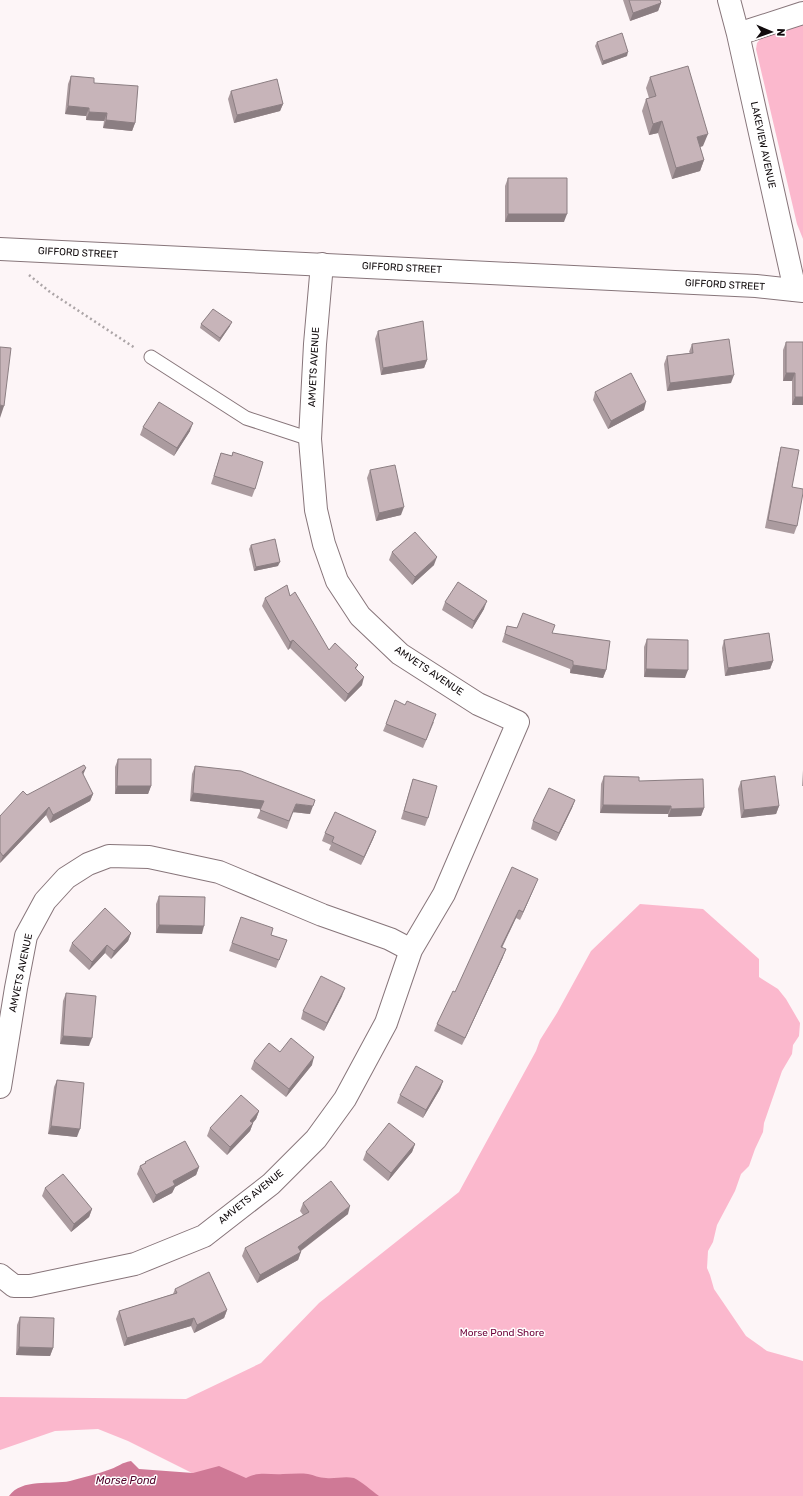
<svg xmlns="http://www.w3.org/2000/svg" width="803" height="1496" viewBox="0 0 803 1496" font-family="Rubik,sans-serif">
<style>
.green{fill:#fbb8cd}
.water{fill:#cf7996}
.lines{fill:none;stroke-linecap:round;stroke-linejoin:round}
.service-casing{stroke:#87757a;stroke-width:15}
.minor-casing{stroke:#87757a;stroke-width:24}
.secondary-casing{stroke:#87757a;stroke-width:24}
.path{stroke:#aca5a7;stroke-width:2.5;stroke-dasharray:2 3;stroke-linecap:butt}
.service{stroke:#fff;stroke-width:13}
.minor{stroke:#fff;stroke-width:22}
.secondary{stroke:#fff;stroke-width:22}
.wall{fill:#ab9b9f}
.shaded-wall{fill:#8b7e82}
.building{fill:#c7b4b9;stroke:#8b7e82}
.labels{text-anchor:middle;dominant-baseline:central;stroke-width:3;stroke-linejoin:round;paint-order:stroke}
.street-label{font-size:10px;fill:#100a0c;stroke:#fff}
.park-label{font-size:10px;fill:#6d0038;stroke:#fff}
.water-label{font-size:11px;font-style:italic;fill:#500028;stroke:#fff}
</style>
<rect width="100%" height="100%" fill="#fdf5f7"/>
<!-- green -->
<path class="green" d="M803 24V239L797 224 756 49 757 43 762 37Z
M640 904 703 909 759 959V977L778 989 786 999 800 1023 799 1036 793 1045 792 1054 782 1071 764 1123 763 1132 755 1149 749 1166 741 1174 735 1191 717 1225 713 1242 708 1251 707 1268 710 1275 714 1289 746 1336 767 1351 803 1361V1496H361L216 1485 128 1441 98 1429 55 1431 0 1450V1397L186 1399 261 1363 319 1303 459 1192 536 1051 540 1040 557 1013 591 951Z"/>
<!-- water -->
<path class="water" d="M131 1461 139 1469 193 1473 219 1466 246 1478C259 1471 269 1475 283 1474 291 1474 299 1473 308 1474 314 1475 319 1478 326 1478 335 1479 344 1476 354 1478 361 1481 372 1491 379 1496H9C22 1478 51 1485 70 1481 83 1477 98 1474 111 1469 119 1466 121 1463 131 1461Z"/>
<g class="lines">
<!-- service casing -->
<g class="service-casing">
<path id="service" d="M151 357 246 418 310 439"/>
</g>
<!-- minor casing -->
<g class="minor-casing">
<path id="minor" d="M729 0 738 34 795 290
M738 34 803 13
M322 264 315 344 310 439 316 510 324 544 337 581 360 616 400 654 478 704 518 722 444 894 411 950
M0 1087 16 988 26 936 45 901 66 878 88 864 109 856 149 857 219 872 322 915 390 939 411 950 386 1023 345 1099 316 1139 271 1184 204 1236 135 1264 30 1286H14L0 1275"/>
</g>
<!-- secondary casing -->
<g class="secondary-casing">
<path id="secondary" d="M0 249 756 286 803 291"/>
</g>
<!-- path -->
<path class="path" d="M29 275 50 292 135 348"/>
<!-- service -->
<use href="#service" class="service"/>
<!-- minor -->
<use href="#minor" class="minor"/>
<!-- secondary -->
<use href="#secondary" class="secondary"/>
</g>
<!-- wall -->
<path class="wall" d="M623 0H660L661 3 658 11 630 21Z
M597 42 627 56 602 65 595 46Z
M71 76 94 83 135 123 132 131 103 128 104 121 86 120V116L65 114 68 84Z
M650 77 703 146 700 147 704 160 700 171 672 179 658 133 649 135 642 111 646 99 649 98 646 88Z
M231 91 283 104 280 111 234 123 228 99Z
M508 178 564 222H505V186Z
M201 324 230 326 219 342 200 328Z
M378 331 427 360 424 368 381 375 375 339Z
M786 342H803V405H792V381H783V350Z
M692 344 731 383 667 391 664 364 667 356 690 353 689 352Z
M595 392 644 410 608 429 593 400Z
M143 427 190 431 174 456 140 435Z
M781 447 792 487 797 526 794 534 765 528 779 455Z
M233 452 255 489 252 497 211 484 221 453 232 456Z
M370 470 401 515 376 521 367 478Z
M251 545 278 566 254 571 249 549Z
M392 552 434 565 412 585 389 560Z
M290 596 329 650 358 665 356 669 362 685 345 702 290 648 288 650 262 606 265 598Z
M445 602 484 609 472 629 442 610Z
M507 626 552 633 606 670 603 678 570 673V669L502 642Z
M647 639 685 678 644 677V647Z
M724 640 773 661 770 669 725 676 722 648Z
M434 722 423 748 383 731 386 724Z
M118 759 151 786 148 794H115V767Z
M195 766 310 814 293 812 287 829 257 818 261 809 190 801 192 774Z
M803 770V786H802Z
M83 775 93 794 90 801 50 823 46 815 0 863V816L27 795Z
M604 776 639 781 704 808 701 816 668 817V814L600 813 601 784Z
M413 779 428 818 425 826 401 819Z
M741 781 779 806 776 814 741 818 738 789Z
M575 800 572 808 556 841 531 829 533 821Z
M376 831 373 839 361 865 329 850 331 845 322 841 325 833Z
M535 886 520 920 516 918 502 948 503 957 462 1045 434 1031 437 1024 455 992Z
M159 896 202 934 156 933V904Z
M241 917 271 935 287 940 276 968 229 951Z
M131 933 128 941 111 959 105 953 89 970 69 951 72 943Z
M66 993 89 1046 60 1044 63 1001Z
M342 996 324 1031 301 1019 303 1011Z
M280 1052 312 1065 286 1097 251 1069 254 1061Z
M57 1080 77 1137 48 1134 54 1087Z
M443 1081 440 1089 423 1118 397 1103 400 1095Z
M259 1111 256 1119 253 1123 250 1131 227 1155 207 1136 210 1128Z
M415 1144 412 1152 388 1181 363 1160 366 1152Z
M145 1162 199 1167 196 1175 175 1187 172 1193 153 1203 137 1174 140 1166 145 1163Z
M45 1188 92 1209 89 1217 71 1232 42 1196Z
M303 1203 348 1214 301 1251 298 1260 257 1283 242 1256 245 1248 303 1215 300 1211Z
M175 1289 227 1310 224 1318 194 1333 191 1326 124 1346 116 1319 119 1311 173 1294Z
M20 1317 53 1348 50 1356 16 1355 17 1325Z"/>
<!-- shaded-wall -->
<path class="shaded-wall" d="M661 3 658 11 630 21 633 13Z
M628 52 627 56 602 65 603 61Z
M283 104 280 111 234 123 237 115Z
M68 106 89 108 86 116 65 114Z
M89 112 107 113 104 121 86 120Z
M106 120 135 123 132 131 103 128Z
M662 121 658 133 649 135 653 124Z
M708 134 703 146 693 149 697 137Z
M704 160 700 171 672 179 676 168Z
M508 214H567L564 222H505Z
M232 322 230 326 219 342 220 338Z
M427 360 424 368 381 375 383 368Z
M786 373H795L792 381H783Z
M734 375 731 383 667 391 670 383Z
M795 397H803V405H792Z
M646 402 644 410 608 429 611 421Z
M0 405 4 406 0 418Z
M193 423 190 431 174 456 177 448Z
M404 507 401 515 376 521 379 513Z
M437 557 434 565 412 585 415 577Z
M280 562 278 566 254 571 256 567Z
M487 601 484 609 472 629 474 621Z
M293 640 290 648 288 650 290 642Z
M773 661 770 669 725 676 728 668Z
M573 665 606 670 603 678 570 673Z
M646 669 688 670 685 678 644 677Z
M364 677 362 685 345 702 348 694Z
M86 768 83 775 82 772Z
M117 786H151L148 794H115Z
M193 793 264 801 261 809 190 801Z
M93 794 90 801 50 823 53 815Z
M575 800 572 808 556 841 559 833Z
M296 804 313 806 310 814 293 812 287 829Z
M603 805 671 806 668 814 600 813Z
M779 806 776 814 741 818 744 810Z
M49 807 46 815 0 863 3 856Z
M704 808 701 816 668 817 671 809Z
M376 831 373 839 361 865 364 857Z
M538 879 535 886 520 920 523 912Z
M519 910 516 918 498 955 501 947Z
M159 925 204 926 202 934 156 933Z
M131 933 128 941 111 959 114 951Z
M107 945 105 953 89 970 92 962Z
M506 949 503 957 462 1045 465 1038Z
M345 988 342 996 324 1031 327 1023Z
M63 1036 92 1038 89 1046 60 1044Z
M314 1057 312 1065 286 1097 289 1089Z
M443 1081 440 1089 423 1118 426 1110Z
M259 1111 256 1119 247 1129 250 1121Z
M253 1123 250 1131 227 1155 230 1147Z
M51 1126 80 1129 77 1137 48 1134Z
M415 1144 412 1152 388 1181 391 1173Z
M199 1167 196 1175 175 1187 172 1193 153 1203 156 1195 173 1181Z
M350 1206 348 1214 295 1255 298 1247Z
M92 1209 89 1217 71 1232 74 1224Z
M301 1252 298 1260 257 1283 260 1275Z
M227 1310 224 1318 194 1333 197 1325Z
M194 1318 191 1326 124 1346 127 1338Z
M19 1347 53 1348 50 1356 16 1355Z"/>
<!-- building -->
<path class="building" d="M629 0H660L661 3 633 13Z
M622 33 628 52 603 61 597 42Z
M688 66 708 134 697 137 704 160 676 168 662 121 653 124 646 99 656 96 650 77Z
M71 76 94 78V83L138 86 135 123 106 120 107 113 89 112V108L68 106Z
M277 79 283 104 237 115 231 91Z
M508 178H567V214H508Z
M213 309 232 322 220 338 201 324Z
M423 321 427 360 383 368 378 331Z
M729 339 734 375 670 383 667 356 693 353 692 344Z
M786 342H803V397H795V373H786Z
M0 347 11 348 4 406 0 405Z
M631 373 646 402 611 421 595 392Z
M159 402 193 423 177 448 143 427Z
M781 447 799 450 792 487 803 489V493L797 526 768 520Z
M233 452 263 462 255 489 214 476 221 453 232 456Z
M395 465 404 507 379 513 370 470Z
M415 532 437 557 415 577 392 552Z
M275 539 280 562 256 567 251 545Z
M458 582 487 601 474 621 445 602Z
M287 585 290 596 295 592 329 650 335 643 358 665 355 668 364 677 348 694 293 640 290 642 265 598Z
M523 613 555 625 552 633 610 641 606 670 573 665V661L505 634 507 626 517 628Z
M769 633 773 661 728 668 724 640Z
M647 639 688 640V670L646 669Z
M395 700 405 705 407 701 436 714 426 740 386 724Z
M118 759H151V786H117Z
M84 765 86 768 82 772 93 794 53 815 49 807 3 856 0 852V816L23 791 27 795Z
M195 766 241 771 315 800 313 806 296 804 289 821 260 810 264 801 193 793Z
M604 776 639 777V781L703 779 704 808 671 809V806L603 805Z
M775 776 779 806 744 810 741 781Z
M413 779 437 786 428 818 404 811Z
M549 788 575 800 559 833 533 821Z
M335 812 376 831 364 857 332 842 334 837 325 833Z
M512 867 538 879 523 912 519 910 501 947 506 949 465 1038 437 1024 453 991 455 992Z
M159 896 205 897 204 926 159 925Z
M105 908 131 933 114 951 107 945 92 962 72 943Z
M241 917 273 928 271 935 287 940 279 960 232 943Z
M321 976 345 988 327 1023 303 1011Z
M66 993 96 996 92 1038 63 1036Z
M291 1038 314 1057 289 1089 254 1061 269 1043 280 1052Z
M416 1066 443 1081 426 1110 400 1095Z
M57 1080 84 1083 80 1129 51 1126Z
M241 1095 259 1111 250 1121 253 1123 230 1147 210 1128Z
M389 1123 415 1144 391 1173 366 1152Z
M185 1141 199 1167 173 1181 175 1185 156 1195 140 1166 146 1163 145 1162Z
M63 1174 92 1209 74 1224 45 1188Z
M331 1181 350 1206 298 1247 301 1252 260 1275 245 1248 309 1212 303 1203Z
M209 1272 227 1310 197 1325 194 1318 127 1338 119 1311 177 1293 175 1289Z
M20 1317 54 1318 53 1348 19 1347Z"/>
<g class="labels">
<!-- street labels -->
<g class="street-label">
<text transform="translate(763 145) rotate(78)">LAKEVIEW AVENUE</text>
<text transform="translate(78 253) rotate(3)">GIFFORD STREET</text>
<text transform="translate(402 268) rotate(3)">GIFFORD STREET</text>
<text transform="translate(725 285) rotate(3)">GIFFORD STREET</text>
<text transform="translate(314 367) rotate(-87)">AMVETS AVENUE</text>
<text transform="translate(429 671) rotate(34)">AMVETS AVENUE</text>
<text transform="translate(21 973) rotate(-78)">AMVETS AVENUE</text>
<text transform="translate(251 1197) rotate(-39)">AMVETS AVENUE</text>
</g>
<!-- park labels -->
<g class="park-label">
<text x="502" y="1333">Morse Pond Shore</text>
</g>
<!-- water labels -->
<g class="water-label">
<text x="126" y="1480">Morse Pond</text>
</g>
</g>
<!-- north arrow -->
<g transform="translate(771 32) rotate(92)" stroke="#ffffff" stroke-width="3" paint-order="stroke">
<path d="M0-3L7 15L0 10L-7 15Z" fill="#100a0c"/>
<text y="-6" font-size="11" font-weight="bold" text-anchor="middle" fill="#100a0c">N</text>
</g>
</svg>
